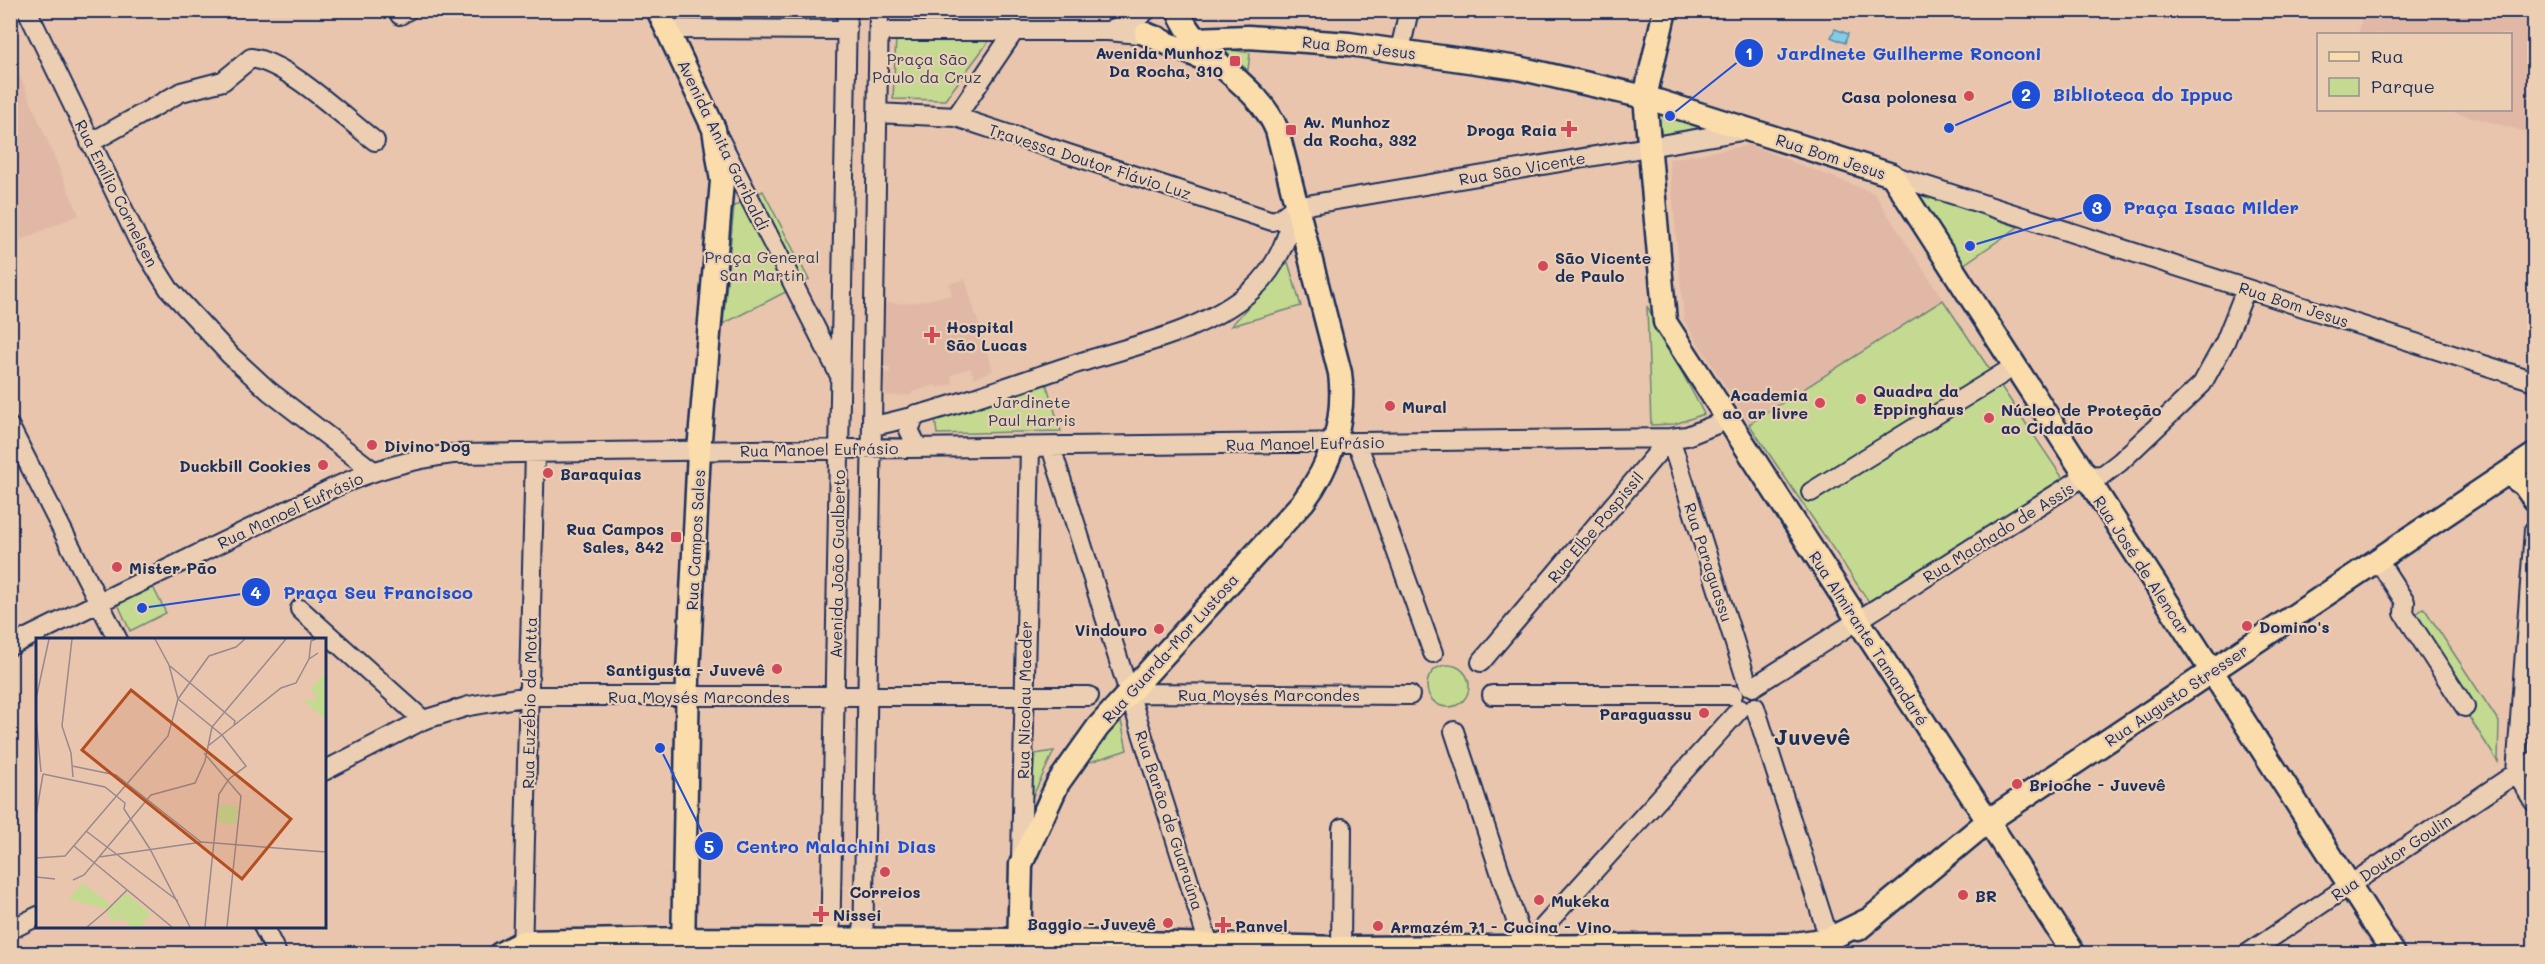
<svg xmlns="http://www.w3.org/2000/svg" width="2545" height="964" viewBox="0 0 2545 964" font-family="Mali,sans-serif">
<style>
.built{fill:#e1b8a6}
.green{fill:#c3da90;stroke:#6f8477;stroke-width:1.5}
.water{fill:#84cbe5;stroke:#5a8daf;stroke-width:1.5}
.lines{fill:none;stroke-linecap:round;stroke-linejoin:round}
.minor-casing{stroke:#1b2f5e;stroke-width:22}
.major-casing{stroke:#1b2f5e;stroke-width:27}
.minor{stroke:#ecceb2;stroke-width:18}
.major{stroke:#faddab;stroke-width:22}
.poi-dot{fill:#d1495b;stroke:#ecceb2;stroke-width:2}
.labels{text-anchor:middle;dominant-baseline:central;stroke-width:4.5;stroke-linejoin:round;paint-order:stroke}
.street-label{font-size:16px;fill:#1b2f5e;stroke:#ecceb2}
.poi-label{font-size:16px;font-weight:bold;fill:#1b2f5e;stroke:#ecceb2;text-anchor:start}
.park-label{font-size:16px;fill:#2c4063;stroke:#ecceb2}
.district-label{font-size:22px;font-weight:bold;fill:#1b2f5e;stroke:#ecceb2}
.inset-road{fill:none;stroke:#97898d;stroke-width:1.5}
.view{fill:#b54e20;fill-opacity:0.15;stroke:#b54e20;stroke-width:3}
.inset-edge{fill:none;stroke:#1b2f5e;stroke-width:3}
.leader{fill:none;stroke:#1d4ed8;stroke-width:2}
.callout-dot{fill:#1d4ed8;stroke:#ecceb2;stroke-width:2}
.mark-label{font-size:18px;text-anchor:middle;font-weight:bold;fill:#fff}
.callout-label{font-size:18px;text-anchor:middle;font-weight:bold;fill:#1d4ed8;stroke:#ecceb2;stroke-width:4.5;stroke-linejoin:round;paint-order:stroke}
</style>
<rect width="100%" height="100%" fill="#e9c5ad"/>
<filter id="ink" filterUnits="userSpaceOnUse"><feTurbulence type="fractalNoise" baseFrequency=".0167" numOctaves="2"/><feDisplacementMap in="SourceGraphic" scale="12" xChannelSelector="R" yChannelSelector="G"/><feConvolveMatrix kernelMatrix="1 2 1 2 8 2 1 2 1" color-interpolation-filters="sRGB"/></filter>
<g filter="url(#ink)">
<!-- built -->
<path class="built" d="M2364 11H2534V134L2445 110H2510V34H2358Z
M11 55 79 215 11 244H10Z
M1750 145 1874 193 1943 300 1749 423 1684 321 1669 159Z
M965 279 993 371 974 378 970 368 951 375 953 384 937 388 936 385 912 392V395L886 396 882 373 890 372V367L883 366 882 303H910L952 295 949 284Z"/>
<!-- green -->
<path class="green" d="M896 37H992L945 100 893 99Z
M1220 48 1250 53 1248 70Z
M1651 103 1724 128 1655 138Z
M1914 190 2018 227 1963 265Z
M763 191 809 280 723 324 734 206Z
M1288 262 1301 306 1231 326Z
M1943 300 2064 480 1869 602 1749 424Z
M1647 306 1704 414 1675 424 1651 425Z
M1046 383 1061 431 937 434 935 418Z
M153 587 166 613 130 631 118 604Z
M2424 608 2499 722 2498 762 2407 621Z
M1427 686a21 21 0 1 1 42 0a21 21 0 1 1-42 0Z
M1120 716 1127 750 1081 765Z
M1054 751 1031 800 1035 754Z"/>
<!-- water -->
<path class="water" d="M1835 29 1848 34 1845 43 1831 37Z"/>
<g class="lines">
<!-- minor casing -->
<g class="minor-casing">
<path id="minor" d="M27 10 138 240 169 289 230 355 269 391 373 471
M400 15 408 10
M667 29 847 30
M1112 29 1136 19 1147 10
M879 31H1108L1159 36
M1400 50 1409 10
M877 113 956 117 1272 221 1279 219 1295 207 1748 130
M956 117 1015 30
M720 140 839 374
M90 143 181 92 223 81 251 58C289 63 343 117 375 141
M1892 175 2534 381
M916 414 909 430 918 448
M874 426C939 412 1005 387 1069 366 1130 346 1203 333 1252 290 1277 268 1288 238 1295 207
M10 427 118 640
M1670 438 1748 685
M1357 442 1433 653
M1051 447 1212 954
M1811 492 2015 366
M2534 530 2516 773 2534 802
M2378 560 2405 602 2404 613 2465 707
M300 609 423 720
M10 646 333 488C372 470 411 459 453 454L1670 438 1687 436 1727 420
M1481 662 1670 438
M1753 687 2085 476 2103 475 2120 462 2202 384 2225 342 2246 289
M1129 693 1410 695
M1492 695H1733
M1755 707 1834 954
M1454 731 1527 954
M324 771 423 720 469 706 529 696H1089
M1021 859 1030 447
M263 926 277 954
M10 930 38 916
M1341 948 1342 828
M1520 953 1740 709
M522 954 535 453
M830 954 847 10
M863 954 879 10
M2247 954 2534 761"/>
</g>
<!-- major casing -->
<g class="major-casing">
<path id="major" d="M658 10 714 129 722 181 699 451 688 674 683 952
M1665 10 1645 97 1665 322 2074 954
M1146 34 1209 61
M1195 39 1248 37 1349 44 1518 68 1645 97 1892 175 2394 954
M2507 473 2524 485 2534 499
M1858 929 1988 821 2534 455
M500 954 523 942 684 939 1019 940 1341 948 1788 945 1829 939 1868 920
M1019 954 1021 864 1058 783 1098 727 1303 502C1331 465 1346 420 1340 373L1277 130C1256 80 1197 61 1178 10"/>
</g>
<!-- minor -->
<use href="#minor" class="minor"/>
<!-- major -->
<use href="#major" class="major"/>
</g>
</g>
<!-- markers -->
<g class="poi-dot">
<rect x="1229" y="55" width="12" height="12" rx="3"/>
<circle cx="1969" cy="96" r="6"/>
<path d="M1566 120h6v6h6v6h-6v6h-6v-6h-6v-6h6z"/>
<rect x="1285" y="124" width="12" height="12" rx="3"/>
<circle cx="1543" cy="266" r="6"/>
<path d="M929 326h6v6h6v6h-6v6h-6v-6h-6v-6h6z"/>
<circle cx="1861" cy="399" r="6"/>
<circle cx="1820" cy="403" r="6"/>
<circle cx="1390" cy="406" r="6"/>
<circle cx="1989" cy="418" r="6"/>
<circle cx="372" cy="445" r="6"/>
<circle cx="323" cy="465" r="6"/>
<circle cx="548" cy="473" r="6"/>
<rect x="670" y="531" width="12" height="12" rx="3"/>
<circle cx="117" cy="567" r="6"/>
<circle cx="2247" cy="626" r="6"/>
<circle cx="1159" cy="629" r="6"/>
<circle cx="777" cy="669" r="6"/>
<circle cx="1704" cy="713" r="6"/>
<circle cx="2017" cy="784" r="6"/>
<circle cx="885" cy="872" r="6"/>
<circle cx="1963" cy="895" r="6"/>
<circle cx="1539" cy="900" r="6"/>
<path d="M818 905h6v6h6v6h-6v6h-6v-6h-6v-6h6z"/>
<circle cx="1168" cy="923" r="6"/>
<path d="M1220 916h6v6h6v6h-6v6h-6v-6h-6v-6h6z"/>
<circle cx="1378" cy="926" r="6"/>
</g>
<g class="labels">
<!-- street labels -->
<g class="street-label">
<text transform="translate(1359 47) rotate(6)">Rua Bom Jesus</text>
<text transform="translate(724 145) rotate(64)">Avenida Anita Garibaldi</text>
<text transform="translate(1831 156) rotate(18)">Rua Bom Jesus</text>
<text transform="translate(1090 161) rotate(18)">Travessa Doutor Flávio Luz</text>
<text transform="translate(1522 168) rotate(-10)">Rua São Vicente</text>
<text transform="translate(117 193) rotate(63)">Rua Emílio Cornelsen</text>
<text transform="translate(2294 304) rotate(18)">Rua Bom Jesus</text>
<text transform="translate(1305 443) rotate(-1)">Rua Manoel Eufrásio</text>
<text transform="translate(819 449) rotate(-1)">Rua Manoel Eufrásio</text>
<text transform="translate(290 510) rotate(-25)">Rua Manoel Eufrásio</text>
<text transform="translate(1595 527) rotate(-50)">Rua Elbe Pospissil</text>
<text transform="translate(1998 532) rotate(-32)">Rua Machado de Assis</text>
<text transform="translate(695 540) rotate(-87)">Rua Campos Sales</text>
<text transform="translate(1709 562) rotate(72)">Rua Paraguassu</text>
<text transform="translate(837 564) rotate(-89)">Avenida João Gualberto</text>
<text transform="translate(2142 565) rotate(57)">Rua José de Alencar</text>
<text transform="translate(1869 638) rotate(57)">Rua Almirante Tamandaré</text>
<text transform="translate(1170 648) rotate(-48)">Rua Guarda-Mor Lustosa</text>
<text x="1269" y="694">Rua Moysés Marcondes</text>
<text transform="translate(2176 695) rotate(-34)">Rua Augusto Stresser</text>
<text x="699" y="696">Rua Moysés Marcondes</text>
<text transform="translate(1024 700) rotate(-89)">Rua Nicolau Maeder</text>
<text transform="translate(529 703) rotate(-89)">Rua Euzébio da Motta</text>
<text transform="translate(1170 820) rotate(72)">Rua Barão de Guaraúna</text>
<text transform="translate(2391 857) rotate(-34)">Rua Doutor Goulin</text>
</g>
<!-- poi labels -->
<g class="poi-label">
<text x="1223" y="52" text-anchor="end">Avenida Munhoz<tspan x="1223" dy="18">Da Rocha, 310</tspan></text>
<text x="1957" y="96" text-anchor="end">Casa polonesa</text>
<text x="1303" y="121">Av. Munhoz<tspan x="1303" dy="18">da Rocha, 332</tspan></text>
<text x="1557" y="129" text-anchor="end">Droga Raia</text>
<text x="1555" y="257">São Vicente<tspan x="1555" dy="18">de Paulo</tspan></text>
<text x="946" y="326">Hospital<tspan x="946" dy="18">São Lucas</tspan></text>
<text x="1873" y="390">Quadra da<tspan x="1873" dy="18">Eppinghaus</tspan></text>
<text x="1808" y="394" text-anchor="end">Academia<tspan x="1808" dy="18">ao ar livre</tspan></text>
<text x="1402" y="406">Mural</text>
<text x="2001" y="409">Núcleo de Proteção<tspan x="2001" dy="18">ao Cidadão</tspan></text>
<text x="384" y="445">Divino Dog</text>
<text x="311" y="465" text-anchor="end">Duckbill Cookies</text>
<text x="560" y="473">Baraquias</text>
<text x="664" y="528" text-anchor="end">Rua Campos<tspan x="664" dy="18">Sales, 842</tspan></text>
<text x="129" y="567">Mister Pão</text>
<text x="2259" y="626">Domino's</text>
<text x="1147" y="629" text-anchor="end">Vindouro</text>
<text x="765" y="669" text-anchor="end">Santigusta - Juvevê</text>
<text x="1692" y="713" text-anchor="end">Paraguassu</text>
<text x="2029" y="784">Brioche - Juvevê</text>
<text x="885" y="891" text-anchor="middle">Correios</text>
<text x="1975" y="895">BR</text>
<text x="1551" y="900">Mukeka</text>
<text x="833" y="914">Nissei</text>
<text x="1156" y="923" text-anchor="end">Baggio - Juvevê</text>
<text x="1235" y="925">Panvel</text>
<text x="1390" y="926">Armazém 71 - Cucina - Vino</text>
</g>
<!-- park labels -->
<g class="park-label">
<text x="927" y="58">Praça São<tspan x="927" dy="18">Paulo da Cruz</tspan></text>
<text x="762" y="256">Praça General<tspan x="762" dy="18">San Martin</tspan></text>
<text x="1032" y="401">Jardinete<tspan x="1032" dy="18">Paul Harris</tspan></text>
</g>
<!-- district labels -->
<g class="district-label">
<text x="1812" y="736">Juvevê</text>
</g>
</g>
<!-- overview -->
<g transform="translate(36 638)">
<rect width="290" height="290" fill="#e9c5ad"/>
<path d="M289 35V81L268 63 272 60 280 67 277 63 281 58 274 52ZM183 167 202 169 200 186 182 184ZM47 245 75 267 70 271 32 261ZM90 255 114 275 105 289H95L86 280 76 284 71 274Z" fill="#c3da90"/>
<path class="inset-road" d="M36 1 26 88 35 115 37 139M273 21 275 3 280 1M134 28 199 83 198 87M0 61 13 1M142 61 186 97 210 128 193 141 183 156 169 289M142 61 173 18 200 9 209 1M0 79 5 134M172 108 245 50 260 45 273 21 282 15M168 115 205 158 191 289M36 128 80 137 165 204M7 136 69 149 89 165 88 171 114 211 154 289M0 177 7 136M50 193 142 263M38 208 136 289M63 219 166 204 290 214M0 220 29 218 132 98 142 61 133 27 119 1M0 239 19 241M37 242 48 237 115 157 159 145 169 123 176 89 250 1M70 273 91 252M51 289 70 273"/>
<path class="view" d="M95 52 255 181 206 241 46 112Z"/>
<rect width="290" height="290" class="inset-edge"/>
</g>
<!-- callouts -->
<path class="leader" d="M1670 116L1749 53M1949 128L2026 95M1970 246L2097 208M142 608L256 592M660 748L709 846"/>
<g class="callout-dot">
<circle cx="1670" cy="116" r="6"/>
<circle cx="1949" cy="128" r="6"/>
<circle cx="1970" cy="246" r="6"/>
<circle cx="142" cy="608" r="6"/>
<circle cx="660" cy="748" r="6"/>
<circle cx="1749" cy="53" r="15"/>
<circle cx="2026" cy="95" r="15"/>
<circle cx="2097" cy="208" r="15"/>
<circle cx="256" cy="592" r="15"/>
<circle cx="709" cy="846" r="15"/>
</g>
<g class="mark-label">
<text x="1749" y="60">1</text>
<text x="2026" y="101">2</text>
<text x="2097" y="214">3</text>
<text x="256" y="599">4</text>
<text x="709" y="853">5</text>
</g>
<g class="callout-label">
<text x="1909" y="60">Jardinete Guilherme Ronconi</text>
<text x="2143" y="101">Biblioteca do Ippuc</text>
<text x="2211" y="214">Praça Isaac Milder</text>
<text x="378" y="599">Praça Seu Francisco</text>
<text x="836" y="853">Centro Malachini Dias</text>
</g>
<!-- margin -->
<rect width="2545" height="964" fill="none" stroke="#ecceb2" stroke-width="36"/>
<rect x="18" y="18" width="2509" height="928" fill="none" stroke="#1b2f5e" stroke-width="2" filter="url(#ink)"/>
<!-- legend -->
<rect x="2317" y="33" width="195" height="78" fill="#ecceb2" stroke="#988e90" stroke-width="1.5"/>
<rect x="2329" y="52" width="30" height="9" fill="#faddab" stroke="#988e90" stroke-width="1.5"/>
<text x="2371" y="63" font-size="18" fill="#1b2f5e">Rua</text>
<rect x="2329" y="78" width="30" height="18" fill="#c3da90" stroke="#988e90" stroke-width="1.5"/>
<text x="2371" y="93" font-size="18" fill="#1b2f5e">Parque</text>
</svg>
